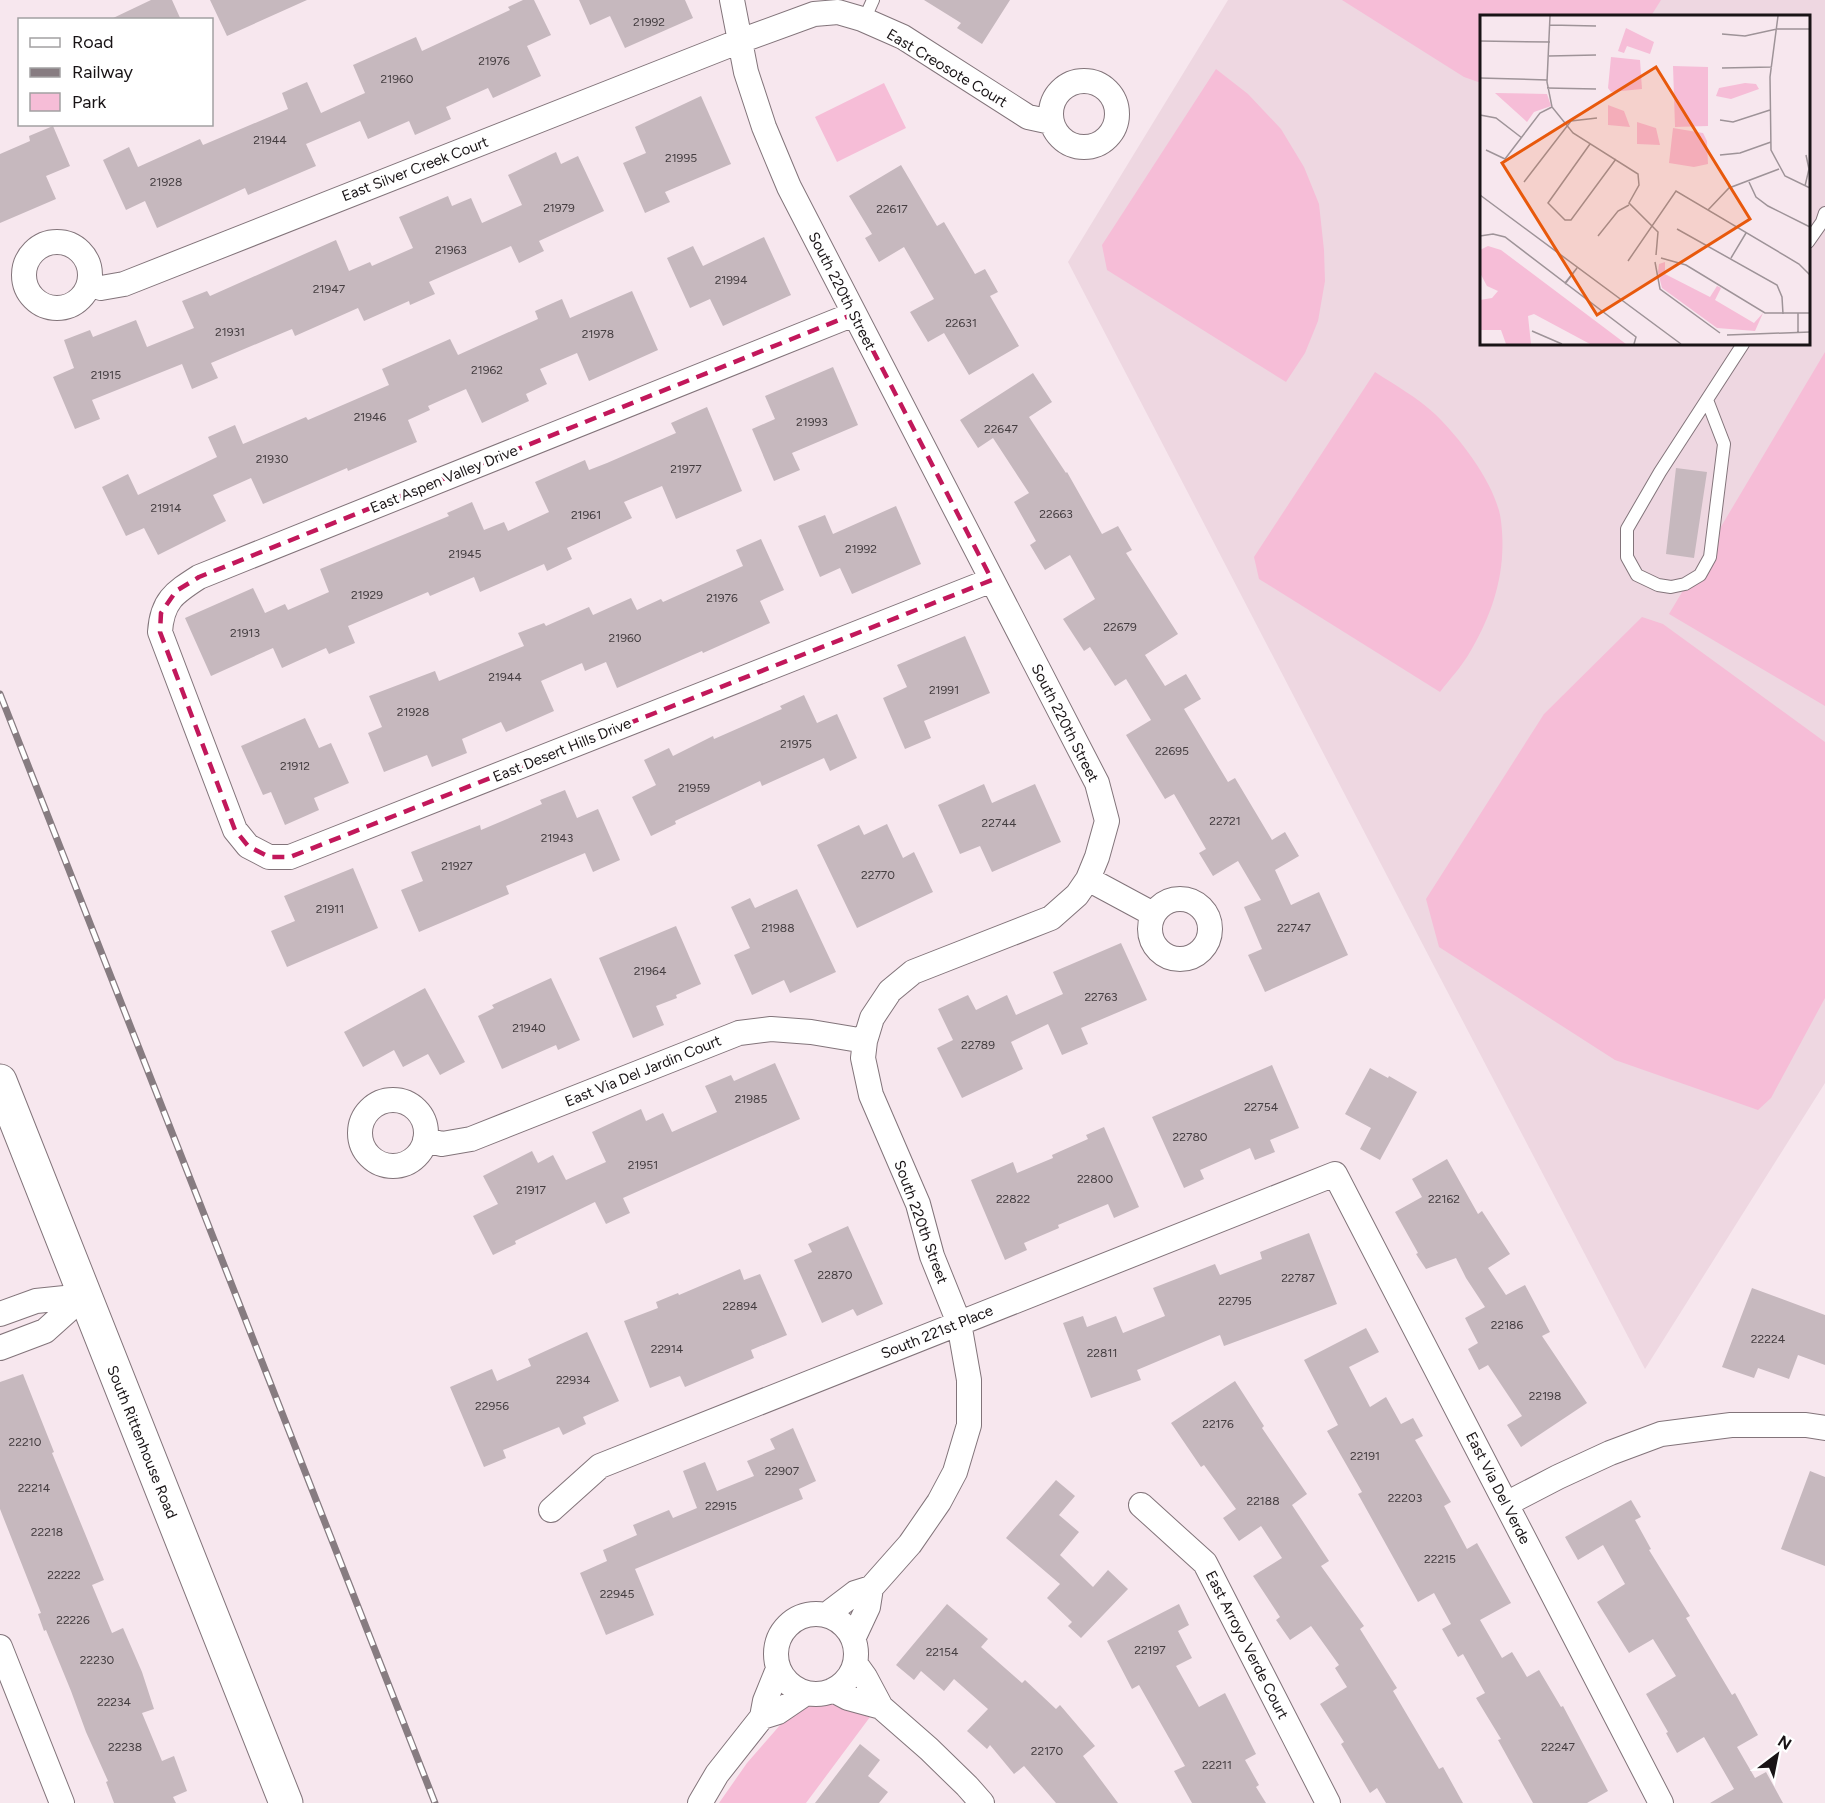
<svg xmlns="http://www.w3.org/2000/svg" width="1825" height="1803" viewBox="0 0 1825 1803" font-family="Figtree,sans-serif">
<style>
.built{fill:#eed7e1;fill-rule:evenodd}
.green{fill:#f6bdd7}
.building{fill:#c6b8be}
.lines{fill:none;stroke-linecap:round;stroke-linejoin:round}
.lane-casing{stroke:#82747a;stroke-width:14}
.street-casing{stroke:#82747a;stroke-width:26}
.secondary-casing{stroke:#82747a;stroke-width:35}
.lane{stroke:#fff;stroke-width:12}
.street{stroke:#fff;stroke-width:24}
.secondary{stroke:#fff;stroke-width:33}
.rail-casing{stroke:#877c81;stroke-width:7}
.rail{stroke:#fff;stroke-width:4.5;stroke-dasharray:14;stroke-linecap:butt}
.marked{fill:none;stroke:#c2185b;stroke-width:4.5;stroke-dasharray:12 8;stroke-linejoin:round}
.labels{text-anchor:middle;dominant-baseline:central;stroke-width:6;stroke-linejoin:round;paint-order:stroke}
.number-label{font-size:12px;fill:#443d40}
.street-label{font-size:15px;fill:#191416;stroke:#fff}
.inset-road{fill:none;stroke:#9e9398;stroke-width:1.5}
.view{fill:#e8590c;fill-opacity:0.15;stroke:#e8590c;stroke-width:3}
.inset-edge{fill:none;stroke:#191416;stroke-width:3}
</style>
<rect width="100%" height="100%" fill="#f7e7ee"/>
<!-- built -->
<path class="built" d="M1228 0H1825V1083L1645 1369 1435 968 1068 262ZM1482 16H1808V344H1482Z"/>
<!-- green -->
<path class="green" d="M1342 0H1661L1651 16H1482L1481 83 1464 77Z
M1216 69 1248 94 1281 129 1304 167 1319 204 1324 250 1325 281 1318 321 1305 353 1286 382 1107 270 1102 245Z
M884 83 906 128 837 162 815 117Z
M1825 352V706L1669 614Z
M1375 372C1395 385 1418 398 1435 414 1460 438 1497 486 1501 521 1507 570 1494 611 1470 652 1462 666 1450 679 1440 692L1259 579 1254 557Z
M1642 617 1663 624 1825 742V998L1771 1098 1758 1110 1615 1060 1439 947 1426 899 1544 714Z
M827 1702 853 1707 870 1717 806 1803H719L747 1763 788 1716 804 1706Z"/>
<!-- building -->
<path class="building" d="M151 0H172L181 20H109Z
M210 0H307L227 36Z
M523 0H534L551 35 527 46 541 76 493 98 488 88 446 107 451 119 415 135 409 121 368 139 360 121 306 144 316 166 248 195 245 188 157 228 145 201 126 210 103 160 129 147 138 167 200 139 203 145 288 109 282 93 307 82 321 113 365 93 353 65 416 37 422 51 510 10 508 7Z
M579 0H685L693 18 625 48 610 16 590 25Z
M924 0H1010L982 44 957 28 961 23Z
M701 96 731 164 665 192 670 202 645 213 623 163 646 153 635 127Z
M53 126 70 166 46 176 56 199 0 223V154L30 141 29 136Z
M556 152 561 164 578 156 604 211 539 241 544 251 519 263 511 246 429 282 435 294 410 305 409 301 364 321 358 308 295 336 292 329 211 363 218 378 192 389 182 364 92 400 100 419 75 429 53 377 74 368 64 340 90 330 93 337 136 320 147 347 194 328 182 301 207 291 210 296 336 240 349 271 370 262 372 266 413 248 399 217 448 196 452 206 471 198 482 223 522 205 508 175Z
M901 165 937 226 944 222 975 274 985 269 998 292 990 296 1019 346 969 375 944 333 928 342 910 312 934 299 904 247 879 262 865 238 872 234 849 196Z
M764 237 791 295 723 326 710 299 690 308 667 258 693 246 703 266Z
M632 291 658 350 589 381 577 353 540 369 547 384 526 394 529 401 482 423 466 389 428 406 430 410 408 420 417 442 348 471 347 468 263 504 251 478 213 495 226 521 158 555 144 528 126 536 102 487 128 474 138 495 217 457 208 437 235 425 243 444 306 417 308 420 389 385 382 369 450 339 458 355 538 319 535 311 562 299 570 318Z
M833 367 858 425 792 453 800 470 774 481 752 429 775 419 765 396Z
M1033 373 1052 402 1029 417 1066 473 1067 472 1102 534 1118 526 1132 550 1126 553 1178 634 1145 655 1165 686 1186 674 1201 699 1184 709 1228 782 1235 778 1272 840 1285 832 1299 856 1275 870 1291 905 1319 892 1348 955 1265 992 1248 955 1262 949 1244 907 1261 900 1238 861 1213 876 1199 853 1206 849 1174 794 1165 799 1126 735 1151 720 1126 679 1115 686 1090 647 1084 651 1063 619 1095 599 1070 555 1045 570 1030 545 1036 541 1014 502 1029 493 993 438 978 448 960 420Z
M707 407 742 491 676 519 662 486 624 502 632 518 567 548 572 559 547 571 544 564 480 592 474 577 430 596 428 592 348 626 355 643 329 654 326 648 282 668 273 648 211 676 185 618 253 588 265 613 285 604 288 610 329 592 320 569 449 516 447 513 472 502 484 530 504 522 508 531 549 512 535 482 585 460 589 470 607 463 676 433 671 423Z
M1676 468 1707 472 1694 558 1666 554Z
M896 506 921 564 852 594 840 568 820 577 798 526 825 515 833 534Z
M761 539 784 590 760 601 770 623 703 653 702 651 617 688 606 662 585 671 582 663 541 681 554 711 506 732 501 722 462 739 467 753 432 767 427 755 384 772 368 733 382 727 369 696 435 671 439 681 524 646 518 633 544 623 546 626 589 607 593 615 631 598 637 610 661 599 663 602 743 566 736 550Z
M965 636 990 693 924 721 931 738 905 749 883 698 907 687 897 665Z
M804 695 817 723 837 714 857 758 830 771 824 758 762 786 760 781 675 821 676 824 651 836 632 797 656 785 644 760 669 748 673 756 713 736 714 739 782 709 780 706Z
M305 718 319 748 331 743 349 783 314 798 319 810 285 825 271 792 263 795 241 746Z
M984 784 992 803 1035 784 1061 842 992 872 980 846 960 854 938 805Z
M565 790 577 818 598 809 620 860 593 872 585 853 506 886 509 894 419 932 401 890 423 881 411 852 480 825 481 830 542 804 540 800Z
M887 824 903 858 914 852 933 892 857 928 817 845 859 825 864 835Z
M353 868 378 928 287 967 271 931 295 921 284 896Z
M797 889 836 972 790 993 784 980 752 995 734 955 750 948 731 907 750 898 755 908Z
M676 926 701 984 676 995 677 998 656 1006 664 1025 633 1038 599 958Z
M1121 943 1147 1000 1081 1028 1088 1044 1062 1055 1048 1024 1011 1042 1023 1069 962 1098 937 1048 953 1040 938 1009 968 995 976 1010 1007 995 1016 1015 1063 994 1053 972Z
M551 978 580 1040 558 1050 556 1045 502 1069 478 1016 494 1008 492 1005Z
M425 988 465 1062 440 1075 428 1054 403 1067 394 1050 363 1067 344 1032Z
M775 1063 800 1119 623 1198 630 1213 606 1224 595 1202 515 1241 516 1244 493 1255 473 1216 498 1204 483 1176 532 1151 538 1163 553 1155 566 1180 606 1162 592 1132 641 1109 646 1121 663 1113 672 1132 717 1112 705 1086 731 1075 734 1081Z
M1272 1065 1299 1128 1270 1140 1275 1152 1255 1160 1250 1148 1200 1170 1204 1179 1184 1188 1152 1117Z
M1370 1068 1388 1078 1389 1076 1417 1092 1380 1160 1360 1149 1371 1128 1345 1114Z
M1104 1127 1139 1207 1114 1218 1108 1204 1058 1225 1059 1228 1024 1243 1027 1250 1005 1260 971 1180 1013 1162 1017 1173 1053 1158 1052 1155 1088 1139 1086 1135Z
M1447 1159 1478 1214 1482 1211 1510 1254 1488 1268 1506 1295 1525 1285 1550 1332 1542 1336 1587 1403 1521 1447 1507 1425 1522 1416 1488 1365 1479 1370 1468 1349 1478 1343 1465 1318 1485 1307 1466 1278 1456 1258 1426 1269 1416 1254 1418 1253 1395 1212 1422 1197 1412 1179Z
M848 1226 883 1304 857 1316 853 1309 822 1323 794 1260 812 1252 808 1244Z
M1309 1233 1337 1304 1224 1346 1220 1335 1137 1370 1141 1380 1091 1398 1063 1323 1083 1316 1087 1327 1116 1316 1123 1333 1165 1316 1153 1288 1215 1264 1220 1275 1262 1259 1260 1252Z
M740 1269 744 1280 760 1274 787 1335 751 1350 754 1358 685 1387 680 1376 650 1388 624 1321 658 1308 656 1302 678 1293 679 1295Z
M1752 1288 1825 1315V1365L1798 1355 1789 1379 1758 1368 1754 1378 1722 1367Z
M1366 1328 1379 1352 1349 1367 1370 1407 1386 1397 1401 1424 1413 1418 1423 1436 1415 1440 1451 1502 1444 1506 1467 1549 1477 1543 1511 1603 1480 1620 1502 1658 1512 1652 1527 1677 1539 1670 1561 1707 1563 1706 1608 1791 1587 1803H1533L1498 1740 1501 1739 1476 1698 1485 1693 1463 1654 1458 1657 1442 1629 1451 1624 1434 1593 1418 1602 1358 1494 1362 1492 1327 1431 1338 1425 1304 1360Z
M587 1332 619 1401 583 1417 586 1424 563 1435 559 1427 503 1450 506 1458 484 1467 450 1387 492 1369 497 1381 531 1366 528 1359Z
M23 1374 54 1452 52 1453 104 1580 92 1585 112 1633 123 1628 142 1672 154 1709 142 1713 162 1761 174 1756 187 1791 173 1797 176 1803H114L106 1782 108 1781 86 1732 71 1691 46 1630 44 1631 38 1614 41 1613 0 1509V1382Z
M1235 1381 1264 1426 1262 1428 1307 1494 1292 1505 1329 1561 1321 1566 1364 1626 1360 1629 1397 1688 1393 1691 1439 1769 1443 1767 1463 1803H1386L1377 1788 1370 1793 1341 1744 1344 1742 1320 1704 1347 1687 1335 1668 1339 1665 1311 1626 1290 1640 1276 1620 1280 1617 1253 1576 1282 1558 1261 1526 1239 1541 1223 1518 1236 1509 1204 1465 1201 1467 1171 1423Z
M793 1428 816 1481 799 1489 803 1499 635 1569 654 1615 606 1635 580 1573 607 1561 603 1550 637 1535 633 1525 669 1510 673 1518 697 1508 683 1471 705 1462 717 1491 754 1476 747 1461 775 1449 770 1439Z
M1810 1471 1825 1477V1566L1781 1549Z
M1056 1480 1075 1496 1059 1515 1079 1532 1060 1555 1093 1587 1108 1570 1128 1589 1081 1638 1068 1626 1072 1622 1047 1598 1060 1584 1006 1538Z
M1631 1500 1641 1517 1635 1520 1651 1549 1649 1550 1690 1616 1686 1618 1732 1695 1735 1693 1758 1735 1737 1747 1755 1778 1766 1772 1783 1803H1710L1734 1789 1704 1737 1677 1753 1666 1733 1668 1732 1646 1694 1676 1676 1653 1639 1629 1653 1597 1602 1625 1584 1603 1545 1578 1560 1565 1537Z
M947 1604 988 1639 981 1647 1022 1683 1025 1680 1056 1709 1060 1705 1095 1746 1083 1756 1118 1803H1056L1024 1766 1014 1774 990 1745 987 1749 967 1731 988 1709 954 1679 944 1691 921 1671 914 1680 896 1665Z
M1179 1604 1189 1625 1178 1631 1192 1658 1176 1666 1199 1707 1225 1693 1256 1754 1245 1760 1259 1785 1256 1787 1266 1803H1192L1174 1771 1185 1766 1139 1685 1132 1689 1107 1641Z
M860 1744 880 1760 868 1776 888 1792 879 1803H815Z"/>
<g class="lines">
<!-- lane casing -->
<g class="lane-casing">
<path id="lane" d="M864 20 873 0
M1808 242 1822 222 1825 213
M1707 400 1724 444 1710 557 1700 575 1685 584 1671 587 1658 585 1637 575 1627 557V529L1660 472 1743 344"/>
</g>
<!-- street casing -->
<g class="street-casing">
<path id="street" d="M732 0 746 72 764 127 789 187 1097 783 1107 821 1097 857 1088 879 1077 895 1051 918 913 972 890 991 872 1018 865 1041 863 1058 871 1095 918 1204 932 1256 959 1323 969 1380V1425L955 1472 939 1502 910 1544 871 1588 855 1593 826 1615
M1051 114a33 33 0 1 1 66 0a33 33 0 1 1-66 0Z
M24 275a33 33 0 1 1 66 0a33 33 0 1 1-66 0Z
M89 284 101 288 124 284 740 41 814 14 838 12 862 19 903 37 1028 117 1051 122
M854 314 199 577C174 593 162 601 160 632L235 830 248 846 269 857H290L992 580
M1088 879 1153 914
M1150 929a30 30 0 1 1 60 0a30 30 0 1 1-60 0Z
M360 1133a33 33 0 1 1 66 0a33 33 0 1 1-66 0Z
M425 1140 442 1144 471 1139 739 1033 771 1029 811 1032 865 1041
M0 1314 36 1301 84 1296
M0 1348 45 1331 84 1296
M1506 1504 1558 1477 1610 1453 1661 1434 1731 1425H1806L1825 1428
M1141 1505 1205 1563 1328 1803
M551 1510 600 1466 1335 1174 1661 1803
M776 1654a40 40 0 1 1 80 0a40 40 0 1 1-80 0Z
M853 1639 868 1607 871 1588
M0 1647 62 1803
M855 1663 865 1677 881 1707 929 1749 967 1786 982 1803
M833 1690 848 1698 881 1707
M762 1717 778 1712 806 1693
M700 1803 717 1774 762 1717 765 1701 778 1669"/>
</g>
<!-- secondary casing -->
<g class="secondary-casing">
<path id="secondary" d="M0 1081 286 1803"/>
</g>
<!-- lane -->
<use href="#lane" class="lane"/>
<!-- street -->
<use href="#street" class="street"/>
<!-- secondary -->
<use href="#secondary" class="secondary"/>
<!-- rail casing -->
<g class="rail-casing">
<path id="rail" d="M0 694 435 1803"/>
</g>
<!-- rail -->
<use href="#rail" class="rail"/>
</g>
<!-- marked area -->
<path class="marked" d="M854 314 992 580 290 857H269L248 846 235 830 160 632 161 613 176 591 199 577Z"/>
<g class="labels">
<!-- number labels -->
<g class="number-label">
<text x="649" y="22">21992</text>
<text x="494" y="61">21976</text>
<text x="397" y="79">21960</text>
<text x="270" y="140">21944</text>
<text x="681" y="158">21995</text>
<text x="166" y="182">21928</text>
<text x="559" y="208">21979</text>
<text x="892" y="209">22617</text>
<text x="451" y="250">21963</text>
<text x="731" y="280">21994</text>
<text x="329" y="289">21947</text>
<text x="961" y="323">22631</text>
<text x="230" y="332">21931</text>
<text x="598" y="334">21978</text>
<text x="487" y="370">21962</text>
<text x="106" y="375">21915</text>
<text x="370" y="417">21946</text>
<text x="812" y="422">21993</text>
<text x="1001" y="429">22647</text>
<text x="272" y="459">21930</text>
<text x="686" y="469">21977</text>
<text x="166" y="508">21914</text>
<text x="1056" y="514">22663</text>
<text x="586" y="515">21961</text>
<text x="861" y="549">21992</text>
<text x="465" y="554">21945</text>
<text x="367" y="595">21929</text>
<text x="722" y="598">21976</text>
<text x="1120" y="627">22679</text>
<text x="245" y="633">21913</text>
<text x="625" y="638">21960</text>
<text x="505" y="677">21944</text>
<text x="944" y="690">21991</text>
<text x="413" y="712">21928</text>
<text x="796" y="744">21975</text>
<text x="1172" y="751">22695</text>
<text x="295" y="766">21912</text>
<text x="694" y="788">21959</text>
<text x="1225" y="821">22721</text>
<text x="999" y="823">22744</text>
<text x="557" y="838">21943</text>
<text x="457" y="866">21927</text>
<text x="878" y="875">22770</text>
<text x="330" y="909">21911</text>
<text x="778" y="928">21988</text>
<text x="1294" y="928">22747</text>
<text x="650" y="971">21964</text>
<text x="1101" y="997">22763</text>
<text x="529" y="1028">21940</text>
<text x="978" y="1045">22789</text>
<text x="751" y="1099">21985</text>
<text x="1261" y="1107">22754</text>
<text x="1190" y="1137">22780</text>
<text x="643" y="1165">21951</text>
<text x="1095" y="1179">22800</text>
<text x="531" y="1190">21917</text>
<text x="1013" y="1199">22822</text>
<text x="1444" y="1199">22162</text>
<text x="835" y="1275">22870</text>
<text x="1298" y="1278">22787</text>
<text x="1235" y="1301">22795</text>
<text x="740" y="1306">22894</text>
<text x="1507" y="1325">22186</text>
<text x="1768" y="1339">22224</text>
<text x="667" y="1349">22914</text>
<text x="1102" y="1353">22811</text>
<text x="573" y="1380">22934</text>
<text x="1545" y="1396">22198</text>
<text x="492" y="1406">22956</text>
<text x="1218" y="1424">22176</text>
<text x="25" y="1442">22210</text>
<text x="1365" y="1456">22191</text>
<text x="782" y="1471">22907</text>
<text x="34" y="1488">22214</text>
<text x="1405" y="1498">22203</text>
<text x="1263" y="1501">22188</text>
<text x="721" y="1506">22915</text>
<text x="47" y="1532">22218</text>
<text x="1440" y="1559">22215</text>
<text x="64" y="1575">22222</text>
<text x="617" y="1594">22945</text>
<text x="73" y="1620">22226</text>
<text x="1150" y="1650">22197</text>
<text x="942" y="1652">22154</text>
<text x="97" y="1660">22230</text>
<text x="114" y="1702">22234</text>
<text x="125" y="1747">22238</text>
<text x="1558" y="1747">22247</text>
<text x="1047" y="1751">22170</text>
<text x="1217" y="1765">22211</text>
</g>
<!-- street labels -->
<g class="street-label">
<text transform="translate(947 68) rotate(31)">East Creosote Court</text>
<text transform="translate(415 169) rotate(-21)">East Silver Creek Court</text>
<text transform="translate(842 291) rotate(63)">South 220th Street</text>
<text transform="translate(444 479) rotate(-22)">East Aspen Valley Drive</text>
<text transform="translate(1065 723) rotate(63)">South 220th Street</text>
<text transform="translate(562 750) rotate(-22)">East Desert Hills Drive</text>
<text transform="translate(643 1071) rotate(-22)">East Via Del Jardin Court</text>
<text transform="translate(921 1222) rotate(70)">South 220th Street</text>
<text transform="translate(937 1332) rotate(-22)">South 221st Place</text>
<text transform="translate(142 1442) rotate(68)">South Rittenhouse Road</text>
<text transform="translate(1498 1488) rotate(63)">East Via Del Verde</text>
<text transform="translate(1247 1645) rotate(63)">East Arroyo Verde Court</text>
</g>
</g>
<!-- overview -->
<g transform="translate(1480 15)">
<rect width="330" height="330" fill="#f7e7ee"/>
<path d="M146 13 174 27 170 39 147 31 144 38 138 36ZM131 42 160 45 162 74 131 77 128 73ZM193 51 228 52V111L195 112ZM265 68 276 69 279 74 251 84 236 81 239 73ZM15 78 67 79 71 91 54 97 47 107ZM128 90 144 96 150 112 128 110ZM157 107 176 113 180 130 157 129ZM193 113 223 118 227 126 228 149 214 152 189 148ZM8 231 21 235 146 329H110L54 299 48 301 51 329H26L21 315H0V285L12 283 18 276 7 271 0 258V235ZM185 247V259L230 282 237 271 241 273 235 285 274 308 283 298 275 316 237 313 182 273 178 257 179 249Z" fill="#f6bdd7"/>
<path class="inset-road" d="M70 1 67 67 72 92 93 118 158 159 159 170 149 188 178 217 176 240M298 1 290 62 291 135 305 161 330 173M70 10 116 11M242 19 265 21 297 14H330M0 26 70 27M69 41 116 40M242 53 292 52M0 63 67 65M67 73 116 74M0 100 16 103 42 123M240 105 253 107 290 95M110 129 68 188 85 205H91L136 144M6 135 25 144 60 98 72 92M240 140 260 138 291 127M44 167 91 106 117 103M269 167 276 182 288 191 330 212M325 171 329 154 326 140M0 180 201 329M228 195 249 173 299 154M197 214 297 270 302 282 303 299M0 221 13 219 25 222 156 322 154 329M118 221 138 196 149 190M181 243 206 250 285 298H330M251 243 266 218M148 246 196 176 319 249 330 260M175 247 180 274 240 318M85 268 97 253M85 269 97 253M318 298V317M52 316 82 329M247 320 330 317"/>
<path class="view" d="M176 52 270 204 117 300 22 148Z"/>
<rect width="330" height="330" class="inset-edge"/>
</g>
<!-- legend -->
<rect x="18" y="18" width="195" height="108" fill="#ffffff" stroke="#a3a1a2" stroke-width="1.5"/>
<rect x="30" y="38" width="30" height="9" fill="#ffffff" stroke="#a3a1a2" stroke-width="1.5"/>
<text x="72" y="48" font-size="18" fill="#191416">Road</text>
<rect x="30" y="68" width="30" height="9" fill="#877c81" stroke="#a3a1a2" stroke-width="1.5"/>
<text x="72" y="78" font-size="18" fill="#191416">Railway</text>
<rect x="30" y="93" width="30" height="18" fill="#f6bdd7" stroke="#a3a1a2" stroke-width="1.5"/>
<text x="72" y="108" font-size="18" fill="#191416">Park</text>
<!-- north arrow -->
<g transform="translate(1777 1755) rotate(32)" stroke="#ffffff" stroke-width="4.5" paint-order="stroke">
<path d="M0-4.5L10 22L0 15L-10 22Z" fill="#191416"/>
<text y="-9" font-size="16" font-weight="bold" text-anchor="middle" fill="#191416">N</text>
</g>
</svg>
